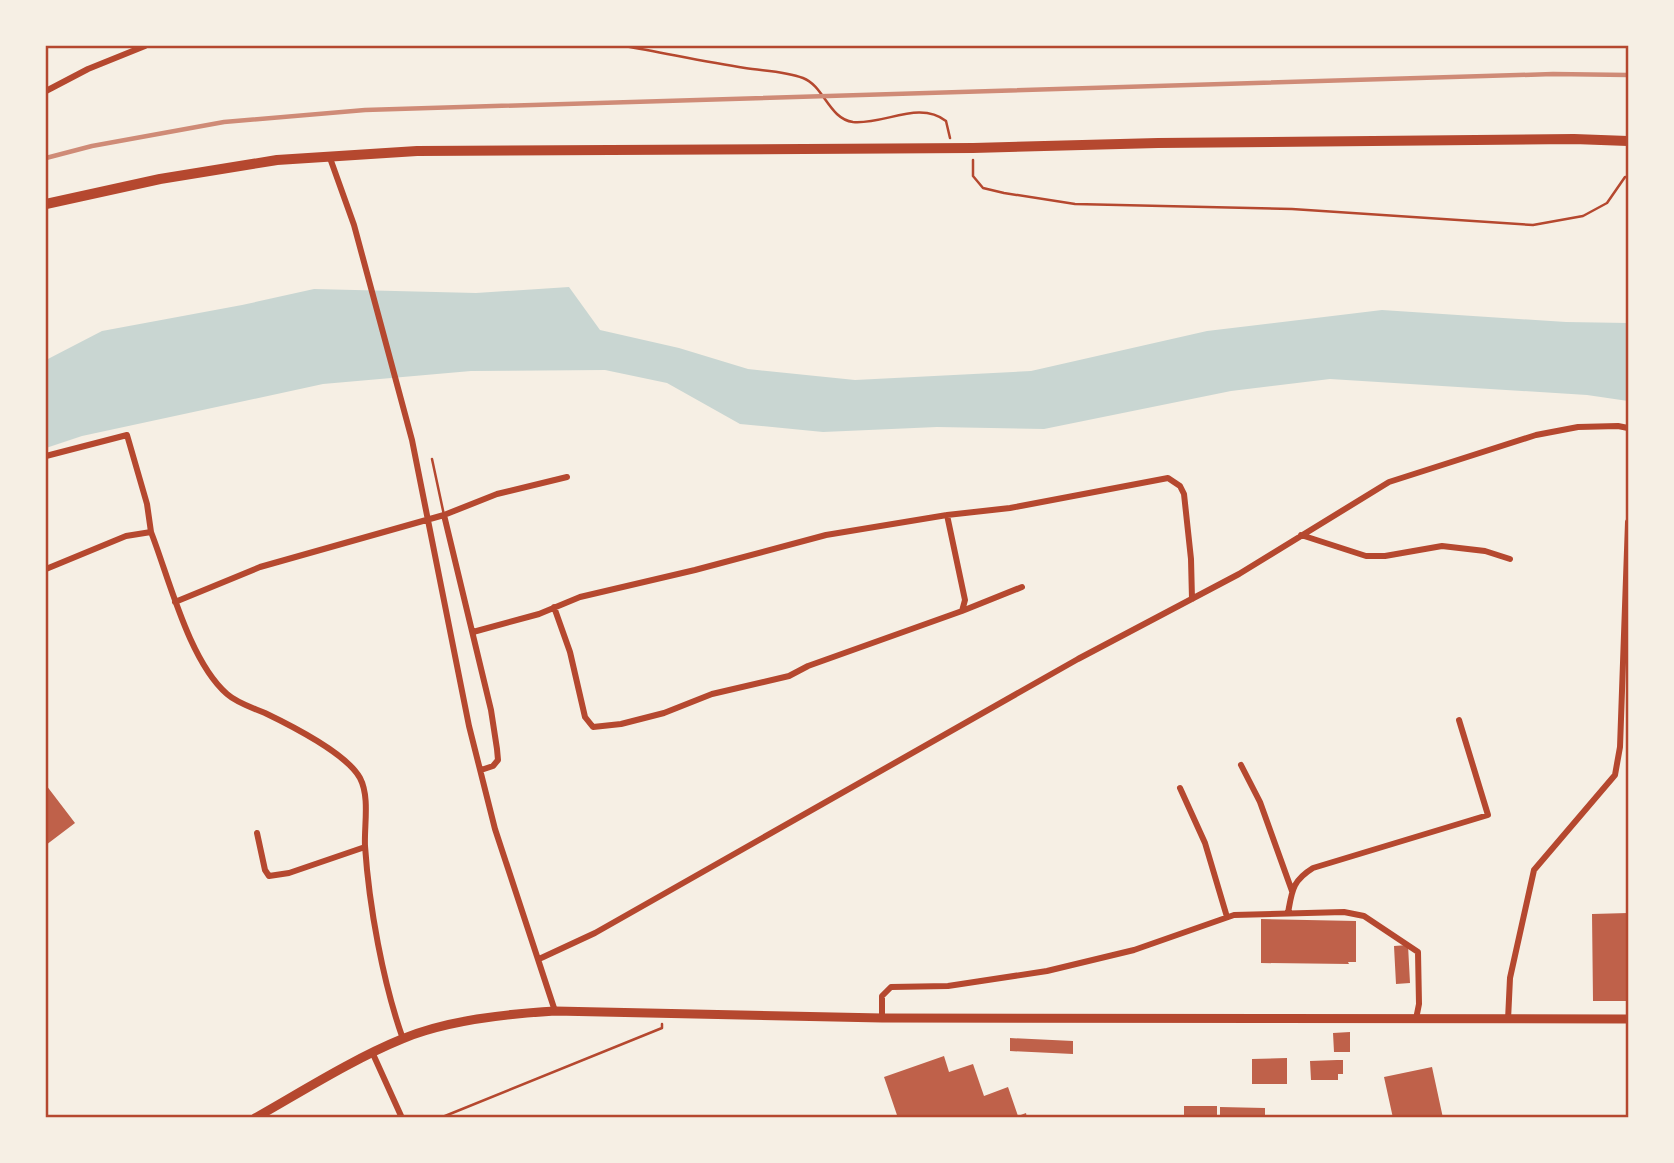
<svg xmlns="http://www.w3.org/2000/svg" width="1674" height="1163" viewBox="0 0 1674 1163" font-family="Mulish,sans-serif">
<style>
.water{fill:#c9d6d2}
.building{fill:#bf614a}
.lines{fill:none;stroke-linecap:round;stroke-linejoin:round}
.path{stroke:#b5482f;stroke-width:2.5}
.service{stroke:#b5482f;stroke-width:2.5}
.minor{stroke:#b5482f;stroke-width:6}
.secondary{stroke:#b5482f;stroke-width:9}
.trunk{stroke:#b5482f;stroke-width:10}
.rail{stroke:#cf8b77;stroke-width:4.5}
.neatline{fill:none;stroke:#b5482f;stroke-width:2.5}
</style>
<rect width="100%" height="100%" fill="#f6efe4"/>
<!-- water -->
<path class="water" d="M569 287 600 330 679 348 748 369 855 380 1031 371 1207 331 1382 310 1566 322 1628 323V401L1587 395 1330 379 1231 391 1044 429 937 427 823 432 740 424 667 383 605 370 471 371 323 384 82 436 46 448V360L102 331 242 305 314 289 476 293Z"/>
<!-- building -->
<path class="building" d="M46 785 75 823 46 845Z
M1628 913V1001H1593L1592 914Z
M1261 919 1356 921V962H1348L1349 964 1261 963Z
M1408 945 1410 983 1396 984 1394 946Z
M1350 1032V1052H1334L1333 1033Z
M1010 1038 1073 1041V1054L1010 1051Z
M944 1056 949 1072 973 1064 984 1096 1008 1087 1018 1116 1026 1113 1027 1118H898L884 1077Z
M1287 1058V1084H1252V1059Z
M1337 1060H1343V1074H1338V1080H1311L1310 1061Z
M1432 1067 1443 1118H1393L1384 1077Z
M1184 1106H1217V1118H1184Z
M1220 1107 1265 1108V1118H1220Z"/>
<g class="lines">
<!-- path -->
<path class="path" d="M624 46C665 53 705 62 745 68 764 71 785 71 803 78 824 86 829 119 853 122 884 125 919 100 946 121L950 138
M973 160V176L983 188 1004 193 1075 204 1292 209 1533 225 1583 216 1607 203 1625 177H1628
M440 1118 662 1028V1024"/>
<!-- service -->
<path class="service" d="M432 459 444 515"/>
<!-- minor -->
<path class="minor" d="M46 91 88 69 145 46
M330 158 354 225 412 440 469 726 495 829 555 1011
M46 456 127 435 147 504 151 532
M444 515 497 494 567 477
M1301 535 1366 556H1385L1442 546 1485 551 1510 559
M46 569 126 536 151 532C169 578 189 661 227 694 237 703 253 708 265 713 290 725 347 754 360 778 370 797 364 826 365 846 369 906 383 983 403 1039
M175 602 260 567 444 515 491 710 497 749 498 760 493 766 481 770
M554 607 570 652 585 717 593 727 621 724 664 713 712 694 789 676 808 666 962 611 965 600 947 515
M962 611 1022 587
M473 632 539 614 580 597 695 570 826 535 947 515 1010 508 1168 478 1180 486 1184 494 1191 559 1192 599
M1241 765 1260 802 1292 891
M1180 788 1205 843 1227 917
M257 833 265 870 269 876 289 873 365 847
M1288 913C1292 891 1292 881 1313 868L1488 815 1459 720
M539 959 595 933 1078 659 1239 574 1389 482 1536 435 1578 427 1618 426 1628 428
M882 1018V996L891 987 948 986 1047 971 1134 950 1234 915 1344 912 1364 916 1418 952 1419 1004 1416 1019
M1508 1020 1510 978 1534 870 1615 775 1620 747 1628 522
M373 1054 402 1118"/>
<!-- secondary -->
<path class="secondary" d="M255 1118C301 1092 353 1059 402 1039 447 1020 506 1014 555 1011L882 1018 1628 1019"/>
<!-- trunk -->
<path class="trunk" d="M46 204 160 179 277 160 417 151 973 148 1158 143 1574 139 1628 141"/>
<!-- rail -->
<path class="rail" d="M46 158 92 146 224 122 365 110 1553 74 1628 75"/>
</g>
<!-- border -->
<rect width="1674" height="1163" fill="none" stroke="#f6efe4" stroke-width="94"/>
<rect x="47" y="47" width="1580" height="1069" class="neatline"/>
</svg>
